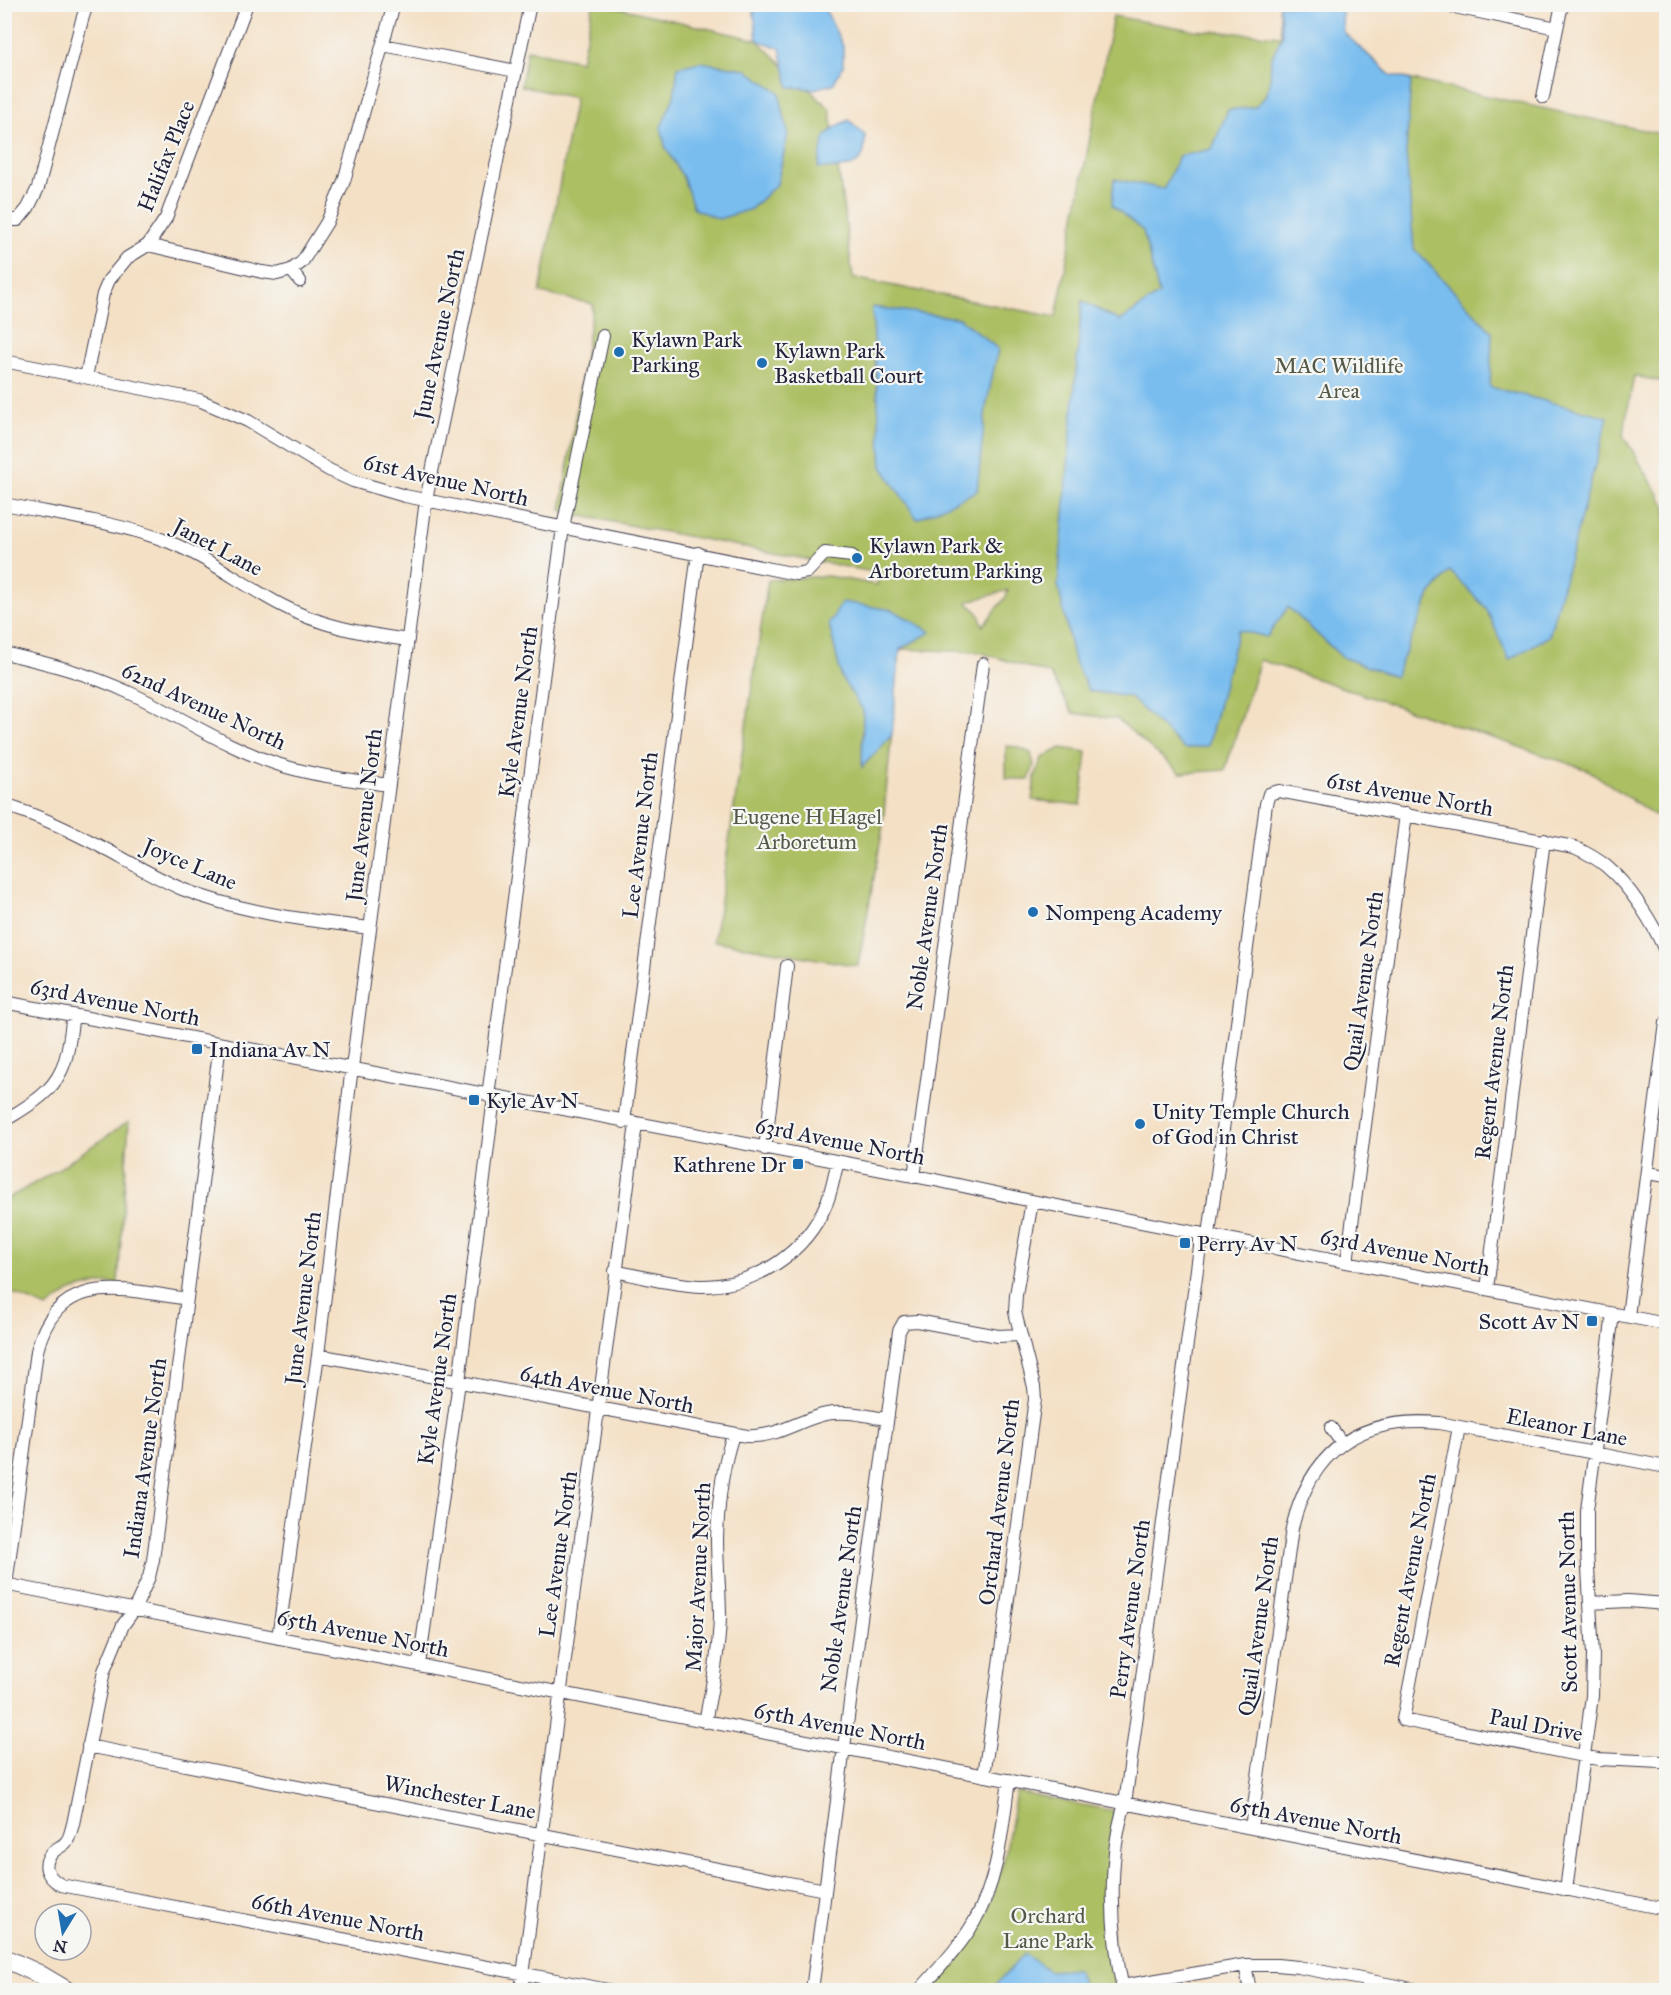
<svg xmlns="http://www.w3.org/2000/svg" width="1671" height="1995" viewBox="0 0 1671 1995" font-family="'IM FELL Great Primer',serif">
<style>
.green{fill:#acbf63;stroke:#67704f;stroke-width:1.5;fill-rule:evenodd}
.water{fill:#79bdef;stroke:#4e7095;stroke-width:1.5}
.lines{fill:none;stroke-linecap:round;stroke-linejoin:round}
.minor-casing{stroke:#423e50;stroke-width:14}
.highway-casing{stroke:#423e50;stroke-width:20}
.minor{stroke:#fff;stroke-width:12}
.highway{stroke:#fff;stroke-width:18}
.poi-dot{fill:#1f6fb2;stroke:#f6f6f2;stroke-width:2}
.labels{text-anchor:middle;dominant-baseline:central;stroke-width:4.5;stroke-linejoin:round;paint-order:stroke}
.street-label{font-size:22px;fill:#22223b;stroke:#f6f6f2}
.poi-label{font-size:22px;fill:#22223b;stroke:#f6f6f2;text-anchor:start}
.park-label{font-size:22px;fill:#525949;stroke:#f6f6f2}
</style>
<rect width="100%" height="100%" fill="#f6f6f2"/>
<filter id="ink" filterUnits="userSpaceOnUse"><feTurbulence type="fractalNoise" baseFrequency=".0167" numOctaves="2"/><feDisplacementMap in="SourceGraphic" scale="12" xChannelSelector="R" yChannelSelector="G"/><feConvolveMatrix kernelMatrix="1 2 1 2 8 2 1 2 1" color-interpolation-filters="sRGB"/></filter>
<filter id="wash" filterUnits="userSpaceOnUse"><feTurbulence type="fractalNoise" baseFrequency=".008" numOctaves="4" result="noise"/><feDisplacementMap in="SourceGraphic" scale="24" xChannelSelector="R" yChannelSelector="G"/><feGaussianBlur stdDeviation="1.35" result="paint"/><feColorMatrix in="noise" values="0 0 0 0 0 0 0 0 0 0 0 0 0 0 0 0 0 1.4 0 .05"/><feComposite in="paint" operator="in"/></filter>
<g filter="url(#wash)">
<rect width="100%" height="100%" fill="#f4e0c5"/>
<!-- green -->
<path class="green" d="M593 5H607L757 40 830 109 853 278 1056 317 1113 16 1193 30 1281 36 1279 5H1341L1343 32 1390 75 1666 135V382L1634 376 1623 435 1666 506V823L1588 770 1260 660 1225 770 1180 773 1117 719 1073 713 1050 674 979 652 900 649 882 833 858 966 714 941 768 580 828 576 877 585 878 573 582 516 573 518 561 510 593 304 540 293 575 98 521 86 527 50 581 61ZM1008 590 1006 597 983 626 979 614 967 602Z
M1006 746 1017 747 1031 753 1034 765 1029 780 1006 778Z
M1061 748 1087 752 1081 805 1032 800 1035 777 1042 758Z
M129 1121 118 1283 97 1284 71 1291 47 1308 5 1290V1200L52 1173Z
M1016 1792 1115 1811 1107 1893 1118 1990H929L948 1969 985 1918 1005 1856Z"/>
<!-- water -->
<path class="water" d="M753 5H823L843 46V66L833 84 814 89 789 87 780 48 757 40Z
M1279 5H1341L1343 32 1390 75 1411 80 1406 153 1414 249 1492 332 1490 387 1608 417 1549 636 1509 660 1486 608 1450 571 1430 595 1395 677 1342 657 1288 607 1267 637 1238 630 1208 746 1184 749 1130 697 1089 691 1074 661 1058 585 1082 301 1120 321 1159 294 1143 231 1112 205 1114 179 1164 189 1179 156 1212 149 1228 110 1255 107 1264 98 1270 84 1271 59 1282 36Z
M700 62 745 69 779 92 788 134 777 184 751 209 719 219 694 209 683 177 665 146 661 127 674 97 678 67Z
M849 120 865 135C865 141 865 149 863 155 856 171 832 169 818 168 825 138 818 135 849 120Z
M872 307 959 318 998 349 986 407 977 491 917 519 882 467Z
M842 602 893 610 931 632 900 649 892 735 862 767 863 710 842 679 829 624Z
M1024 1954 1049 1971 1077 1969 1084 1990H991Z"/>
</g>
<g filter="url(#ink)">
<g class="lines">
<!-- minor casing -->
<g class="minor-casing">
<path id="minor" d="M1440 4 1557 28
M383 45 516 71
M1543 97 1562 4
M4 220H18L28 208 38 188 82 20 87 4
M148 245 262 272 277 274 291 270 302 262 327 222 344 181 394 4
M291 270 300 281
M4 361 199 400 248 421 329 470 353 481 405 496 796 574 807 572 825 553 852 556
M86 377 103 294 109 280 127 258 148 245 166 218 247 4
M4 504C59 515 117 522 169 542 209 558 243 585 281 605 320 626 364 634 408 640
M4 653C47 663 90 674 130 693 180 716 225 747 277 764 314 776 351 780 389 785
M4 805C41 816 75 833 109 851 133 864 157 878 182 889 242 913 306 920 370 928
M4 1002 935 1180 1032 1201 1666 1324
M220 1044 153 1560 149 1577 134 1610 123 1625 104 1671 73 1824C71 1830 70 1838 66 1842 63 1846 57 1848 54 1851 40 1864 47 1877 61 1885L608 1990
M488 1096 563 527 603 336
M4 1121C26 1107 50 1095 61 1071 69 1055 70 1033 73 1015
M624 1122 698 553
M765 1149 787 966
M1648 1173 1666 1176
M914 1177 983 664
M1209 1235 1266 804 1269 794 1279 791 1574 847C1585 852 1596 858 1606 866 1630 886 1654 924 1666 953
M1347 1262 1406 814
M615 1271C643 1277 673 1285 701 1286 757 1286 806 1253 827 1202 832 1189 834 1175 838 1162
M1487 1289 1544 840
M1628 1316 1666 1023
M318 1355 747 1436C777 1438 798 1420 826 1414 846 1410 867 1416 886 1419
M1459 1427 1403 1720 1598 1759 1661 1762
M1331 1428 1342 1443
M4 1584 1666 1909
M6 1585 37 1351C57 1269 125 1290 187 1299
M1590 1603 1628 1601 1666 1604
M278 1638 318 1355 350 1083 426 500 530 4
M419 1665 459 1382 494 1097
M705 1722C712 1687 719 1652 720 1617 720 1591 717 1565 717 1539 718 1505 722 1467 733 1435
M88 1746 825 1890
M984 1776 1035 1399 1034 1387 1015 1312 1016 1295 1032 1201
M1251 1828 1292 1528C1311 1450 1359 1416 1439 1423L1666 1467
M1566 1890 1592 1696 1593 1655 1587 1551V1510L1613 1314
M1245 1965 1250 1990
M1122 1986 1245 1965H1277L1298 1967 1418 1990
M521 1990 636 1124
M812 1990 899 1331 904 1322 917 1321 998 1336 1019 1335
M920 1990C938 1969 960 1947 974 1922 999 1879 1002 1829 1009 1780
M1123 1990C1111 1933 1107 1860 1125 1804L1200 1247V1233"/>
</g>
<!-- highway casing -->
<g class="highway-casing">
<path id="highway" d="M4 1958 39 1974 66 1990"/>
</g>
<!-- minor -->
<use href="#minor" class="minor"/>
<!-- highway -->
<use href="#highway" class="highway"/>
</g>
</g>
<!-- markers -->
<g class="poi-dot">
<circle cx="619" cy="352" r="6"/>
<circle cx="762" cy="363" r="6"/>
<circle cx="857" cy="558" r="6"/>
<circle cx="1033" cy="912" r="6"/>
<rect x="191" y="1043" width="12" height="12" rx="3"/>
<rect x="468" y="1094" width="12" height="12" rx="3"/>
<circle cx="1140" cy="1124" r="6"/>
<rect x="792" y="1158" width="12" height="12" rx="3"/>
<rect x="1179" y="1237" width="12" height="12" rx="3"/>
<rect x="1586" y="1315" width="12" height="12" rx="3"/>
</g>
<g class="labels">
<!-- street labels -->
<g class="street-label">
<text transform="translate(166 156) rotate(-68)">Halifax Place</text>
<text transform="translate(439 334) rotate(-78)">June Avenue North</text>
<text transform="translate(446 480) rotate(13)">61st Avenue North</text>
<text transform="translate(218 547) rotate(28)">Janet Lane</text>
<text transform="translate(204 706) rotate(25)">62nd Avenue North</text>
<text transform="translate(518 712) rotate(-82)">Kyle Avenue North</text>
<text transform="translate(1410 794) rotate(10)">61st Avenue North</text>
<text transform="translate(364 815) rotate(-83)">June Avenue North</text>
<text transform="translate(640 835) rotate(-83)">Lee Avenue North</text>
<text transform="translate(190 864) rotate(23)">Joyce Lane</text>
<text transform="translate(927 917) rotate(-82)">Noble Avenue North</text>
<text transform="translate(1363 981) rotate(-82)">Quail Avenue North</text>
<text transform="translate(115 1002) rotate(11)">63rd Avenue North</text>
<text transform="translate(1494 1062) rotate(-83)">Regent Avenue North</text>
<text transform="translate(840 1141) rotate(11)">63rd Avenue North</text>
<text transform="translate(1405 1252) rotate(11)">63rd Avenue North</text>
<text transform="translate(303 1298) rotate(-83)">June Avenue North</text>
<text transform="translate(437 1379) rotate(-82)">Kyle Avenue North</text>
<text transform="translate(607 1389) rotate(11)">64th Avenue North</text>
<text transform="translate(1567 1427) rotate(11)">Eleanor Lane</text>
<text transform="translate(145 1458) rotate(-82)">Indiana Avenue North</text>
<text transform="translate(999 1502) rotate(-83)">Orchard Avenue North</text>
<text transform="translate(558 1554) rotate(-82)">Lee Avenue North</text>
<text transform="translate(1410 1570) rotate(-79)">Regent Avenue North</text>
<text transform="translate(698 1577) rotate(-87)">Major Avenue North</text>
<text transform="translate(841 1599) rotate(-82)">Noble Avenue North</text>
<text transform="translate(1568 1602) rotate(-91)">Scott Avenue North</text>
<text transform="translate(1130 1609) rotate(-82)">Perry Avenue North</text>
<text transform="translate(1258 1626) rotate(-82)">Quail Avenue North</text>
<text transform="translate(363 1633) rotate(11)">65th Avenue North</text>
<text transform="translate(1536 1725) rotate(11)">Paul Drive</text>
<text transform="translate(840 1726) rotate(11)">65th Avenue North</text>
<text transform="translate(460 1797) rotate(11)">Winchester Lane</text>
<text transform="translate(1316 1820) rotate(11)">65th Avenue North</text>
<text transform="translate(338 1917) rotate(11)">66th Avenue North</text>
</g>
<!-- poi labels -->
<g class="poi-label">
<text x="631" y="339">Kylawn Park<tspan x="631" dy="25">Parking</tspan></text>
<text x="774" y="350">Kylawn Park<tspan x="774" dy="25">Basketball Court</tspan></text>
<text x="869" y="545">Kylawn Park &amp;<tspan x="869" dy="25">Arboretum Parking</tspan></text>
<text x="1045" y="912">Nompeng Academy</text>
<text x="209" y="1049">Indiana Av N</text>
<text x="486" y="1100">Kyle Av N</text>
<text x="1152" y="1111">Unity Temple Church<tspan x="1152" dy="25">of God in Christ</tspan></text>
<text x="786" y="1164" text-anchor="end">Kathrene Dr</text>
<text x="1197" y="1243">Perry Av N</text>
<text x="1580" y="1321" text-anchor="end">Scott Av N</text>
</g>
<!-- park labels -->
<g class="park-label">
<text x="1339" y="365">MAC Wildlife<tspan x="1339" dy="25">Area</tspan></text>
<text x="807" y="816">Eugene H Hagel<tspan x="807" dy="25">Arboretum</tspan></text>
<text x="1048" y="1915">Orchard<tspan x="1048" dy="25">Lane Park</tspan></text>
</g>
</g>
<!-- margin -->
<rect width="1671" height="1995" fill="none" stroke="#f6f6f2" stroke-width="24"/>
<!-- north arrow -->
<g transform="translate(63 1932) rotate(191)"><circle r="28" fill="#f6f6f2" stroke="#a1a1a9" stroke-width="1.5"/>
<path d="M0-4.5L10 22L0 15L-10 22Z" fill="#1f6fb2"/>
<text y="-9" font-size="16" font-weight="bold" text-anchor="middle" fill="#22223b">N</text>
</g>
</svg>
